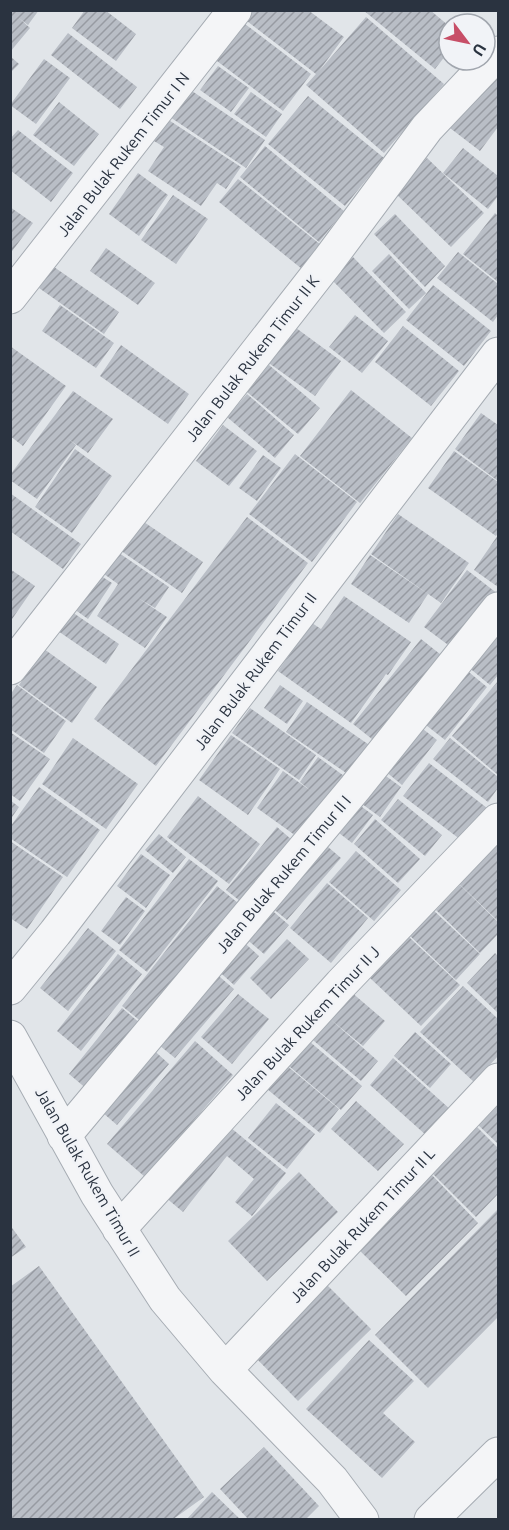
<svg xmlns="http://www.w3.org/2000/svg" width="509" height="1530" viewBox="0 0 509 1530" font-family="Ubuntu,sans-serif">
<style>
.building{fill:url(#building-hatch)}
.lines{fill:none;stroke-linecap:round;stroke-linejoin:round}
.street-casing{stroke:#a6acb3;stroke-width:35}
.street{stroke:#f4f5f7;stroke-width:33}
.labels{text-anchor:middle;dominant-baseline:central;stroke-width:4.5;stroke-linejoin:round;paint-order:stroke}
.street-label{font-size:16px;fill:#2a3340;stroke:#f1f3f7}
</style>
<defs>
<pattern id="building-hatch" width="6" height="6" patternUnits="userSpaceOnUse" patternTransform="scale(1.5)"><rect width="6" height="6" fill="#b9bec6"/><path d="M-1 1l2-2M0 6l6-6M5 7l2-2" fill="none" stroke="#979ba2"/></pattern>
</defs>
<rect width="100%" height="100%" fill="#e1e5e9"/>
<!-- building -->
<path class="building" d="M10 10H39L28 25 19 18 30 28 10 52Z
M85 10H105L136 34 116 61 72 28Z
M248 10H308L344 37 319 71 366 17 444 84 384 153 306 85 316 74 243 18Z
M363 10H430L449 26V51L435 69Z
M241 21 311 74 283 111 213 58Z
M68 33 137 87 120 109 51 55Z
M10 56 19 64 10 73Z
M44 59 70 78 36 124 10 105Z
M218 66 249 88 231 112 200 90Z
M498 67V127L480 151 450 128Z
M186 87 265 140 246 168 167 115Z
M251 92 282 114 266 137 234 114Z
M308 96 384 158 345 206 268 144Z
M59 102 99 134 74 166 33 135Z
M164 117 241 167 226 189 217 183 201 206 148 171 164 147 149 138Z
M18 130 73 173 51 202 10 170V139Z
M265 146 344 211 319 242 240 177Z
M463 148 498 176V196L488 209 443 173Z
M427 158 484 213 451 247 394 192Z
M138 173 168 195 139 236 109 214Z
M238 179 321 245 302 269 219 202Z
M173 195 208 219 176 264 141 240Z
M10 207 33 223 10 254Z
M495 213 498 216V282L463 254Z
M395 214 445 266 425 287 374 234Z
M106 248 155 283 138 305 90 271Z
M458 252 498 284V315L493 322 437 278Z
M389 254 426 293 409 309 372 271Z
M353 257 406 312 384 333 331 279Z
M54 267 119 312 104 334 39 288Z
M433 285 491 331 464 366 406 320Z
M60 305 114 343 96 368 42 331Z
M355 315 388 341 362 373 329 347Z
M292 325 341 361 315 396 266 361Z
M403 326 459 371 431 406 375 362Z
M121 345 189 394 168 424 100 376Z
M10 346 66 386 23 446 10 436Z
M269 365 320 408 298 434 247 392Z
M351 390 412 438 360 503 300 456Z
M73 391 113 419 88 453 67 438 76 445 37 499 10 480V475Z
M247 394 294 435 275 458 227 417Z
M481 413 498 425V481L455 449Z
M223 425 257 451 229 486 196 461Z
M75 449 112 476 72 533 35 507Z
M454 451 498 482V533L496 536 428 488Z
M295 454 357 502 312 562 249 514Z
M263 455 281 468 257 501 239 488Z
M10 493 81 544 63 569 10 531Z
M398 514 469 563 441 603 371 554Z
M247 517 308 563 156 766 94 719Z
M138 518 203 562 182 593 117 548Z
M498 535V587L474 570Z
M119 553 169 587 155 608 138 598 167 617 145 648 97 616 118 584 104 574Z
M370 555 428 594 409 623 351 584Z
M10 569 35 586 10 622Z
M467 570 498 594 459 653 424 627Z
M98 574 112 583 88 619 74 609Z
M344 596 411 642 388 675 386 674 351 723 278 671 312 623 321 629Z
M72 612 119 644 106 664 58 631Z
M498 618V675L490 685 461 661Z
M421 639 450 662 382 747 353 724Z
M44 649 97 687 72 723 19 685Z
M459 664 487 687 445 740 417 718Z
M498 681V775L452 736Z
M17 685 66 721 44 753 10 729V695Z
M280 685 303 701 287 724 264 708Z
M307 702 378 751 358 781 286 732Z
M250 708 316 755 299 780 232 733Z
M414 722 437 740 402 785 379 766Z
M10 732 50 759 20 801 10 794Z
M231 735 280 769 248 815 199 780Z
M73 738 138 784 106 829 42 784Z
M450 738 498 777V788L488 802 433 759Z
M318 757 351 781 303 841 257 808 283 771 311 791 300 782Z
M429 763 487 808 461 840 403 796Z
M379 771 401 787 380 817 358 801Z
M39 787 100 830 67 877 10 838V827Z
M198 796 260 844 229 884 167 837Z
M351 799 373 815 352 843 330 826Z
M398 799 442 835 425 856 381 820Z
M10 800 19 807 10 820Z
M375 819 420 859 398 883 354 844Z
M498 826V921L450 875Z
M277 827 299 846 249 908 226 890Z
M159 834 186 857 173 873 145 850Z
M10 841 63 877 27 929 10 918Z
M321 841 341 858 287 920 266 903Z
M356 851 401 890 374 921 329 882Z
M141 854 170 875 146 908 117 886Z
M189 859 218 881 147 972 119 950Z
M327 883 368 918 331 963 290 928Z
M460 885 498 922V934L480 953 436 910Z
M217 886 243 907 148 1027 122 1006Z
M126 897 145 911 120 945 101 931Z
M268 907 289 925 264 954 243 936Z
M431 908 480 954 456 980 407 933Z
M88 928 116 951 68 1011 40 988Z
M409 937 460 985 421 1026 370 978Z
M239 938 259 956 234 985 214 967Z
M287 939 309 959 271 999 250 978Z
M495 953 498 956V1013L467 983Z
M118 954 142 974 81 1051 57 1031Z
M214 972 234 989 175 1058 154 1041Z
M343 985 385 1021 363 1046 330 1019 378 1061 361 1081 307 1035Z
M463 986 498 1019V1056L474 1082 420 1032Z
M238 994 269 1019 232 1064 201 1037Z
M122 1008 147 1029 94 1095 69 1074Z
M415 1032 451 1064 430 1088 394 1056Z
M303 1036 362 1086 341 1110 283 1061Z
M195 1041 233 1075 145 1177 107 1144Z
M148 1045 169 1064 117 1125 95 1106Z
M393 1058 451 1110 427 1136 370 1085Z
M280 1060 339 1109 320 1133 261 1084Z
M498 1100V1144L475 1122Z
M356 1101 404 1144 378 1171 331 1129Z
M276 1103 315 1134 287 1169 248 1138Z
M225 1123 286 1173 252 1216 235 1202 254 1179 227 1156 183 1212 165 1197Z
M476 1126 498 1148V1194L476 1217 431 1172Z
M299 1172 338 1212 267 1281 228 1241Z
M430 1173 478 1223 406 1296 356 1247Z
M498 1209V1317L428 1388 375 1335Z
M10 1225 26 1247 10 1258Z
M39 1266 204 1497 172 1520H10V1287Z
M326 1284 371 1329 298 1401 254 1356Z
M369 1340 414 1381 383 1413 415 1442 382 1478 306 1409Z
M264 1447 319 1506 305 1520H249L220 1489Z
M212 1492 241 1520H186Z"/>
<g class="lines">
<!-- street casing -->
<g class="street-casing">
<path id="street" d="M10 297 235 10
M10 668 328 261 427 128 498 53
M10 988 55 933 498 354
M10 1037 97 1194 165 1299 225 1370 332 1480 362 1520
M64 1136 355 788 498 609
M119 1229 341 984 498 820
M225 1370 498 1080
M431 1520 498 1454"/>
</g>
<!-- street -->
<use href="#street" class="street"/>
</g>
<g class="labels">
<!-- street labels -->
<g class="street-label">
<text transform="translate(123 154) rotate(-52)">Jalan Bulak Rukem Timur I N</text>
<text transform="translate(252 358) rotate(-52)">Jalan Bulak Rukem Timur II K</text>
<text transform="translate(255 671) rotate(-53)">Jalan Bulak Rukem Timur II</text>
<text transform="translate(283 874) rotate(-50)">Jalan Bulak Rukem Timur II I</text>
<text transform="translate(307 1023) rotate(-47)">Jalan Bulak Rukem Timur II J</text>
<text transform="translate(88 1172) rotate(60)">Jalan Bulak Rukem Timur II</text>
<text transform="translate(362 1225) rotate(-47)">Jalan Bulak Rukem Timur II L</text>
</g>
</g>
<!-- border -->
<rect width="509" height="1530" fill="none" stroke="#2a3340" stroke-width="24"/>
<!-- north arrow -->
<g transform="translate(467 42) rotate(122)"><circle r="28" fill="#f1f3f7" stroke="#a1a6ae" stroke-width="1.5"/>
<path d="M0-4.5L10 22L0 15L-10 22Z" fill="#c74e67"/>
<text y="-9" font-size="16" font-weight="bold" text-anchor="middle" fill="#2a3340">U</text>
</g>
</svg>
